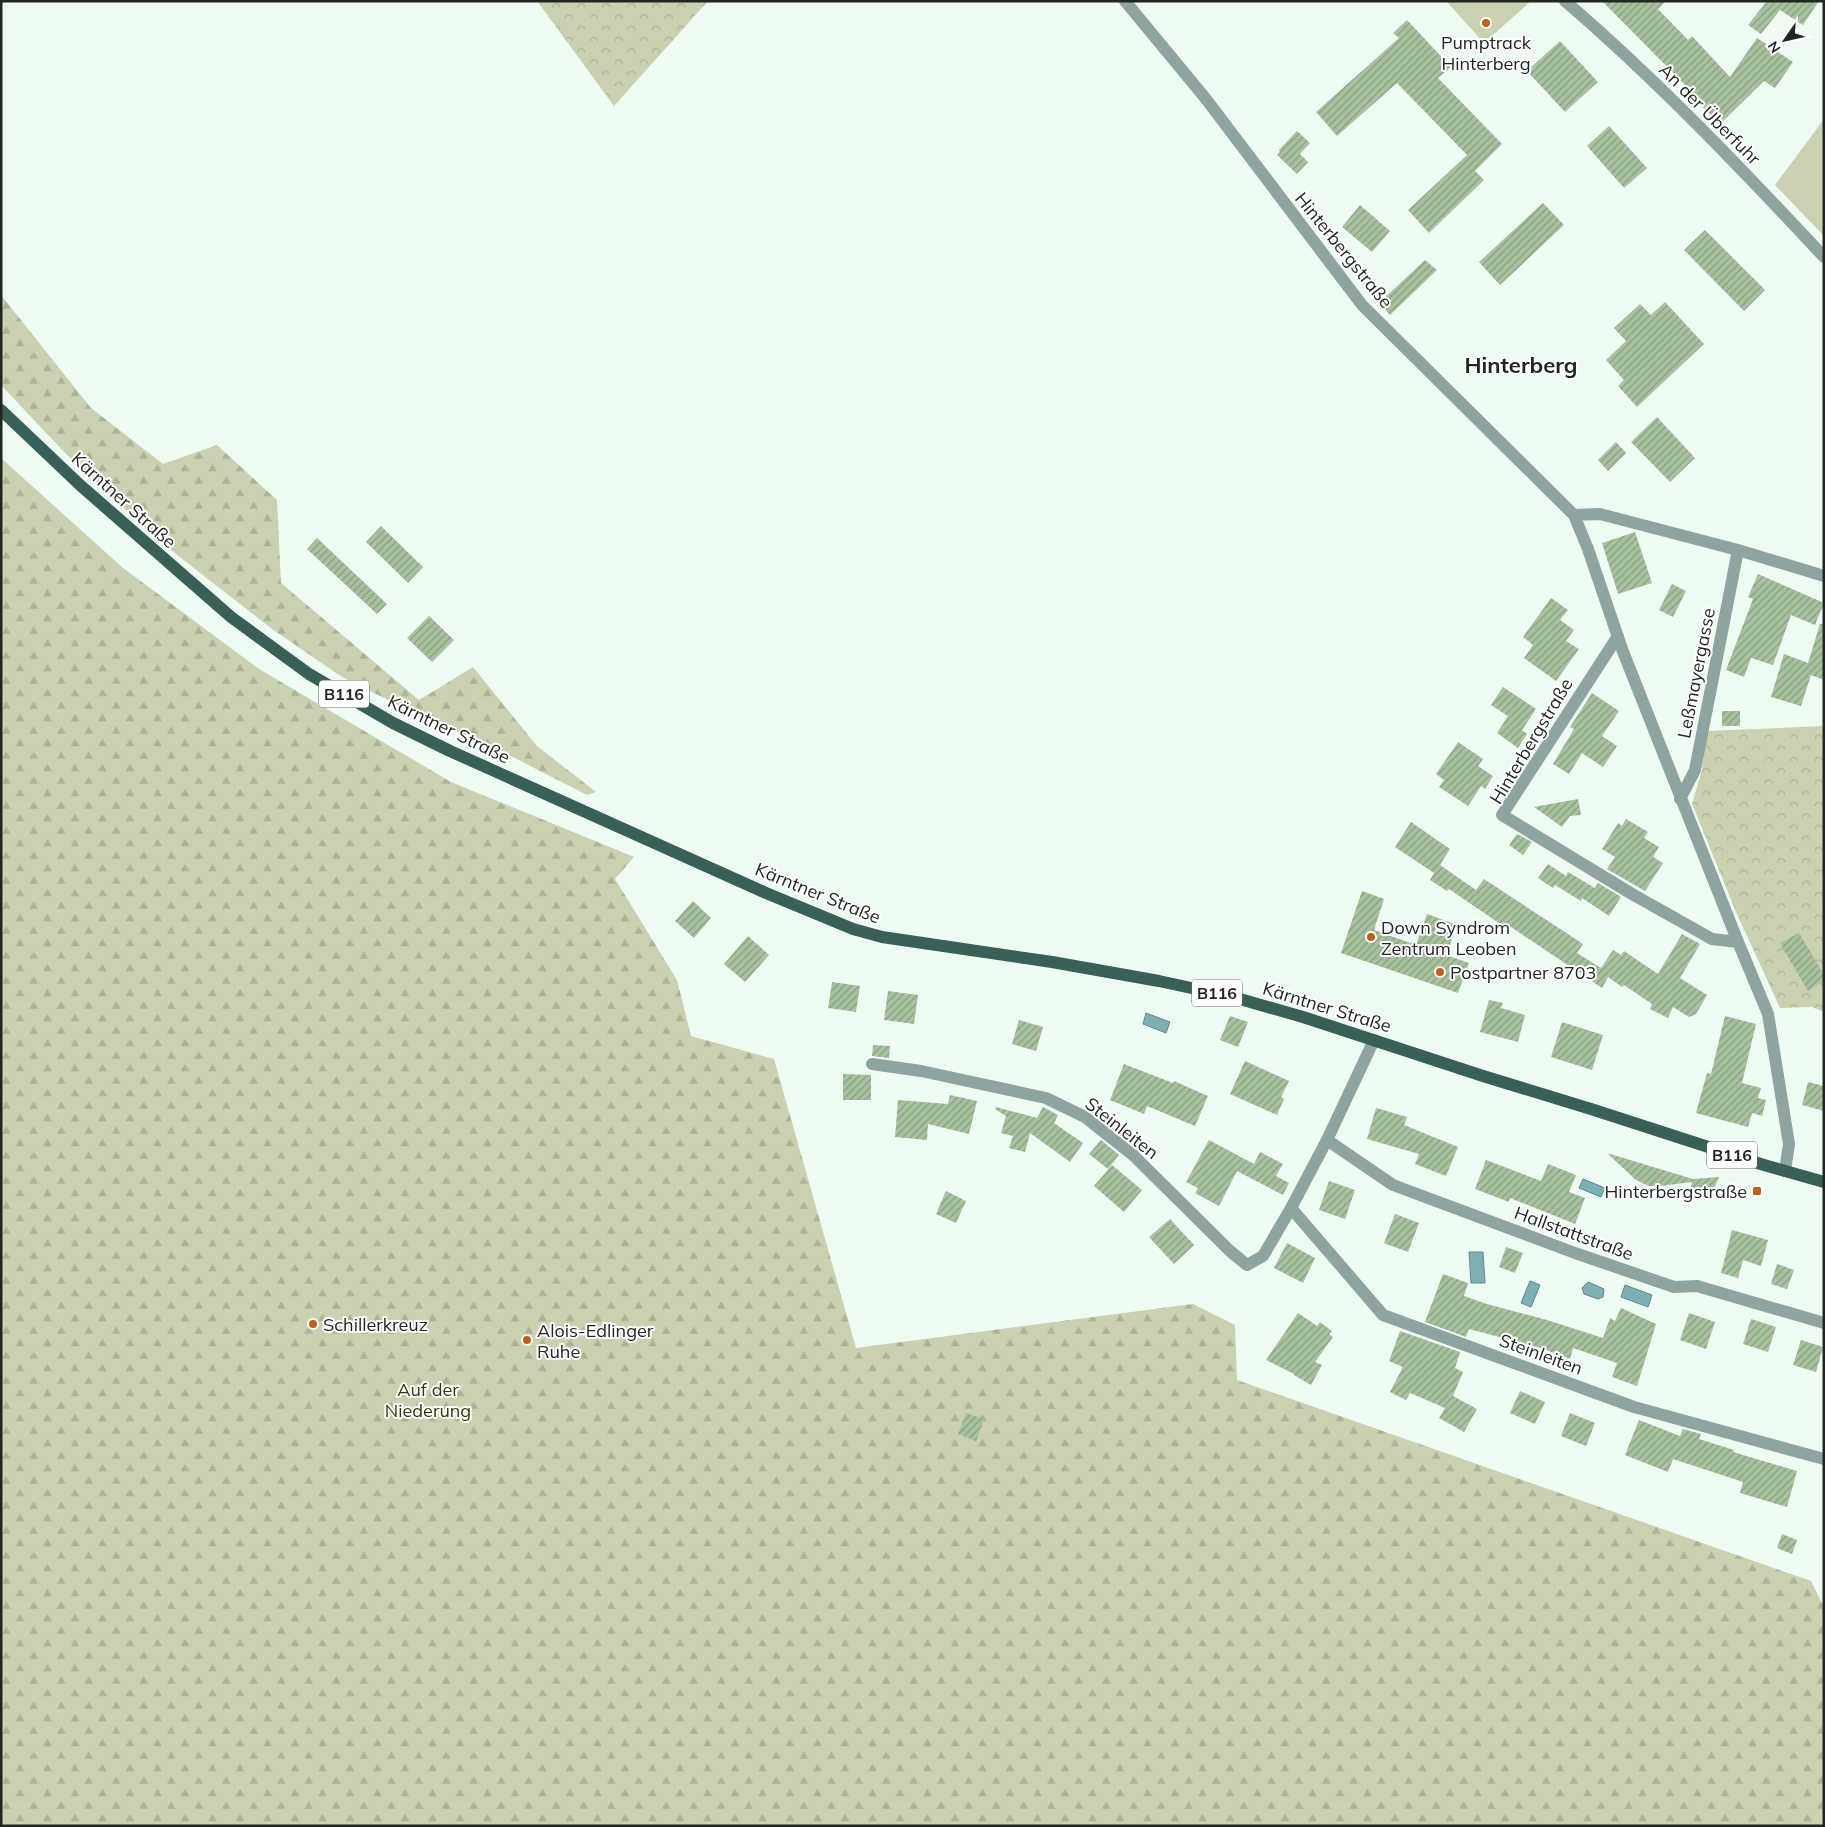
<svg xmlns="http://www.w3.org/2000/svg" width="1825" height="1827" viewBox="0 0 1825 1827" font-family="Mulish,sans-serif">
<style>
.green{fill:#cad1b0}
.forest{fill:url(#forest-firs)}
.park{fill:url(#park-crowns)}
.water{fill:#7cb0b5;stroke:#618789}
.building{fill:url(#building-hatch)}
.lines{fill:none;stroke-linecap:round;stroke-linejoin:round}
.street{stroke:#8fa4a0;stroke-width:12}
.primary{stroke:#386059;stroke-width:12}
.poi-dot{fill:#be5f1a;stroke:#fff;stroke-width:2}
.labels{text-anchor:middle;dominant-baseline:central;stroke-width:4;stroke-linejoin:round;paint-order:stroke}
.shield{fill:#fff;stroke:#646765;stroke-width:1}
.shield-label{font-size:16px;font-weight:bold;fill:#212623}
.poi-label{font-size:18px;fill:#212623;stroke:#fff;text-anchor:start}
.street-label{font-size:18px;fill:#212623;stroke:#fff}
.park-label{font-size:18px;fill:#333908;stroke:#fff}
.district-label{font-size:22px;font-weight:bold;fill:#212623;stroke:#fff}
</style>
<defs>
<pattern id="forest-firs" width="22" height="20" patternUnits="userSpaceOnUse" patternTransform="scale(1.25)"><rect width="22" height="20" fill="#cad1b0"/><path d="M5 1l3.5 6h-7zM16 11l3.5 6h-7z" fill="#adb397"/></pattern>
<pattern id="park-crowns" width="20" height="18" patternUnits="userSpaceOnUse" patternTransform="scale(1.25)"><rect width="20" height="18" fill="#cad1b0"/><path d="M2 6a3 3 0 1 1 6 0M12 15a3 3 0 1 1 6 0" fill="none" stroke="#adb397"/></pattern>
<pattern id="building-hatch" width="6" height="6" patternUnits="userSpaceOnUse" patternTransform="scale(1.25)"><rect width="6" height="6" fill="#a8c2a0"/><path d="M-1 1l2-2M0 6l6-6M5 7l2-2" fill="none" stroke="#889d82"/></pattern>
</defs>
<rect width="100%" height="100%" fill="#eefbf3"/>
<!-- green -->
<path class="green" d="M1446 1H1531L1484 43Z
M1824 119V236L1775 185Z"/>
<!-- forest -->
<path class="forest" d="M1 295 91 408 163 464 217 445 277 500 281 583 419 700 473 667 537 746 596 792 587 795 499 750 404 708 342 677 272 629 158 540 67 455 1 385Z
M1 458 123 568 259 669 451 782 634 857 615 879 677 980 691 1036 774 1059 856 1348 1193 1304 1235 1325 1237 1380 1811 1581 1824 1607V1826H1Z"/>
<!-- park -->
<path class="park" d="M537 1H708L614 106Z
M1824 726V1012L1812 1007 1780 1008 1736 912 1692 804 1702 770 1707 731Z"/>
<!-- water -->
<path class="water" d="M1146 1013 1170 1022 1166 1033 1143 1024Z
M1583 1179 1605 1188 1601 1197 1579 1188Z
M1469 1252H1483L1485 1283H1471Z
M1530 1281 1540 1285 1531 1307 1521 1303Z
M1588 1282 1604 1289 1603 1297 1598 1299 1584 1294 1582 1288Z
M1625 1285 1652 1295 1648 1307 1621 1297Z"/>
<!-- building -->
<path class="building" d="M1602 1H1666L1658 9 1688 40 1692 36 1730 77 1757 38 1793 62 1775 88 1764 81 1720 124 1686 91 1688 88Z
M1767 1H1819L1803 25 1780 10 1761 34 1748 25Z
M1407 20 1451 67 1438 78 1502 144 1475 171 1484 180 1429 233 1408 210 1467 155 1397 83 1337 136 1316 112 1399 38 1393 33Z
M1560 41 1598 82 1565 112 1527 71Z
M1609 126 1647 168 1624 188 1587 146Z
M1297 131 1310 143 1300 154 1308 162 1297 174 1277 155 1280 152 1279 150Z
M1543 203 1564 225 1500 285 1479 262Z
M1360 205 1390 231 1372 252 1342 227Z
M1705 230 1765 290 1744 311 1684 250Z
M1425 260 1437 270 1390 315 1379 303Z
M1665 302 1704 344 1637 407 1618 386 1624 380 1606 360 1626 341 1614 328 1640 304 1651 315Z
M1657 417 1695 458 1670 482 1631 442Z
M1616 442 1626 453 1608 471 1598 460Z
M381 526 423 567 408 583 366 542Z
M1635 532 1652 583 1618 594 1602 543Z
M317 538 387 604 377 614 307 549Z
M1758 574 1824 603 1815 625 1791 615 1773 665 1751 658 1744 677 1726 670 1753 599 1748 597Z
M1672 584 1686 591 1673 617 1659 610Z
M1551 598 1568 610 1560 620 1574 630 1566 641 1579 649 1556 681 1524 658 1533 645 1523 637Z
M429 616 454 640 432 662 407 638Z
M1820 624H1824V680L1811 675 1801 706 1771 697 1784 654 1808 663Z
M1503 687 1536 709 1522 730 1527 734 1518 748 1497 733 1508 716 1491 705Z
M1592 693 1619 711 1602 736 1617 746 1603 767 1582 753 1569 774 1553 764 1574 729 1570 727Z
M1722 711H1740V726H1722Z
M1458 742 1483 759 1478 766 1493 776 1485 789 1481 786 1468 806 1439 787 1444 780 1436 774Z
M1578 799 1581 815 1570 816 1562 827 1534 807Z
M1626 819 1648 832 1644 838 1659 847 1653 857 1663 863 1645 891 1607 869 1615 857 1602 849 1618 823 1622 826Z
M1411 822 1450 849 1440 865 1476 890 1484 879 1583 944 1577 953 1601 968 1613 950 1621 955 1624 951 1658 974 1682 934 1700 944 1680 978 1707 995 1696 1014 1689 1017 1673 1007 1668 1018 1650 1009 1652 1004 1624 985 1622 987 1608 977 1602 988 1511 927 1509 930 1449 889 1447 891 1430 880 1434 873 1395 847Z
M1517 834 1532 842 1523 855 1509 845Z
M1548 864 1566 876 1568 872 1595 888 1598 883 1621 897 1609 916 1582 898 1581 901 1555 885 1553 888 1538 878Z
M1362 891 1384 899 1374 930 1416 945 1427 914 1457 925 1446 955 1469 963 1458 993 1341 953Z
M693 901 711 918 694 938 675 921Z
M1799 933 1824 975V981L1808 991 1780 943Z
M748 936 769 955 745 982 724 964Z
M832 982 860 986 856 1012 828 1008Z
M888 991 918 995 914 1024 884 1020Z
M1489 1000 1503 1003 1501 1008 1525 1015 1518 1042 1480 1032Z
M1230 1016 1248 1022 1238 1047 1220 1040Z
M1725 1016 1756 1024 1742 1083 1761 1088 1758 1098 1766 1100 1762 1116 1752 1113 1748 1127 1696 1113 1707 1073 1711 1074Z
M1019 1020 1043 1027 1036 1051 1012 1044Z
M1562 1022 1603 1035 1592 1070 1551 1057Z
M873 1045 890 1046 889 1058 872 1056Z
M1245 1061 1289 1081 1281 1097 1284 1099 1277 1115 1230 1094Z
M1124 1064 1173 1083 1174 1081 1208 1096 1195 1126 1147 1106 1144 1114 1110 1100Z
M843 1074 871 1075V1100H843Z
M1808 1082 1824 1086V1111L1802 1105Z
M950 1095 977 1101 969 1134 928 1124 927 1140 895 1137 898 1100 948 1104Z
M996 1107 1037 1118 1043 1107 1058 1115 1054 1123 1083 1143 1070 1162 1030 1133 1025 1152 1009 1148 1013 1136 1001 1133 1006 1116 995 1109Z
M1376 1108 1407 1117 1404 1125 1458 1147 1446 1176 1415 1164 1419 1154 1367 1139Z
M1101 1140 1119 1155 1108 1169 1089 1154Z
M1209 1140 1254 1164 1260 1152 1283 1164 1276 1176 1289 1183 1283 1195 1237 1171 1219 1206 1195 1193 1198 1188 1186 1182Z
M1607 1153 1693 1179 1719 1177 1711 1196H1689L1692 1182 1661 1186H1649L1636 1180Z
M1486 1160 1541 1181 1548 1164 1576 1175 1569 1192 1585 1198 1575 1224 1510 1198 1509 1202 1475 1189Z
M1112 1165 1142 1190 1124 1212 1094 1186Z
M1329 1181 1355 1190 1345 1219 1319 1210Z
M946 1191 966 1201 956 1223 936 1214Z
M1395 1214 1419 1223 1408 1252 1384 1243Z
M1170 1219 1194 1245 1174 1264 1149 1237Z
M1732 1230 1768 1240 1761 1266 1743 1260 1738 1278 1721 1273Z
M1287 1243 1315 1258 1303 1283 1274 1268Z
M1506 1247 1523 1253 1515 1273 1499 1267Z
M1777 1264 1794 1270 1787 1289 1771 1284Z
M1443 1274 1468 1283 1464 1296 1487 1304 1547 1320 1603 1338 1610 1318 1615 1321 1621 1308 1656 1324 1637 1386 1612 1377 1617 1363 1573 1348 1570 1359 1541 1348 1469 1329 1466 1337 1425 1322Z
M1298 1313 1317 1326 1320 1322 1332 1331 1329 1334 1333 1337 1315 1362 1322 1365 1311 1385 1294 1375V1374L1266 1360Z
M1689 1313 1715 1322 1706 1349 1680 1340Z
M1751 1319 1776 1327 1768 1352 1743 1344Z
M1400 1331 1460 1352 1455 1368 1463 1372 1453 1396 1477 1409 1464 1432 1439 1418 1445 1408 1410 1393 1406 1400 1390 1392 1403 1367 1389 1361Z
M1801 1340 1823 1347 1816 1372 1793 1365Z
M1520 1391 1545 1402 1535 1424 1510 1413Z
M966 1413 984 1419 976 1441 958 1434Z
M1570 1413 1595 1423 1586 1446 1561 1436Z
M1639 1420 1680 1436 1683 1429 1701 1434 1699 1439 1734 1450 1733 1452 1797 1471 1787 1507 1740 1493 1743 1482 1673 1459 1668 1472 1625 1455Z
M1782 1534 1797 1540 1792 1554 1777 1548Z"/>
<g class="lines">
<!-- street -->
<path class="street" d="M1125 1 1206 99 1362 305 1574 515 1588 549 1622 649 1738 942 1768 1014 1789 1144 1785 1171
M1565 1C1657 80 1741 168 1824 257
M1574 515 1600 514 1738 550 1824 576
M1618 636 1502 815 1632 894 1712 939 1738 942
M1680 799 1695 770 1738 550
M872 1064 921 1071 1046 1098 1085 1117 1133 1155 1230 1251 1247 1265 1263 1256 1291 1208 1383 1315 1634 1407 1824 1459
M1327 1140 1393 1185 1575 1253 1674 1287 1697 1286 1824 1323
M1291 1208 1327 1140 1374 1040"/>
<!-- primary -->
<path class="primary" d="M1 410 80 485 231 617 309 674 393 723 450 751 766 893 853 929 882 937 1052 962 1159 981 1233 997 1303 1017 1483 1076 1591 1109 1764 1165 1824 1182"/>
</g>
<!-- markers -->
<g class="poi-dot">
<circle cx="1486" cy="23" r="5"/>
<circle cx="1371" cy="937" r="5"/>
<circle cx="1440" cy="972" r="5"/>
<rect x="1752" y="1186" width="10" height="10" rx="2.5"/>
<circle cx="313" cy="1324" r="5"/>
<circle cx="527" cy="1340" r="5"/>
</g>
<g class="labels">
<!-- shield labels -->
<g class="shield">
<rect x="319" y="680.5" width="50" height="27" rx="4"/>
<rect x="1192" y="979.5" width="50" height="27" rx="4"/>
<rect x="1707" y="1141.5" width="50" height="27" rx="4"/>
</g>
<g class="shield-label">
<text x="344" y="694">B116</text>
<text x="1217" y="993">B116</text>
<text x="1732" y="1155">B116</text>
</g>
<!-- poi labels -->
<g class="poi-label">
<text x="1486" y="42" text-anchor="middle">Pumptrack<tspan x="1486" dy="21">Hinterberg</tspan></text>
<text x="1381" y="927">Down Syndrom<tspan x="1381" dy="21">Zentrum Leoben</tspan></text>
<text x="1450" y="972">Postpartner 8703</text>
<text x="1747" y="1191" text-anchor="end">Hinterbergstraße</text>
<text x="323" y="1324">Schillerkreuz</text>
<text x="537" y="1330">Alois-Edlinger<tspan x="537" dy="21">Ruhe</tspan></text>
</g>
<!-- street labels -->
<g class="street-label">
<text transform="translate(1710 114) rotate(45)">An der Überfuhr</text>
<text transform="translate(1344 250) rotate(51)">Hinterbergstraße</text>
<text transform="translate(124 500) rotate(42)">Kärntner Straße</text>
<text transform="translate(1696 673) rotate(-79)">Leßmayergasse</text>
<text transform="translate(449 729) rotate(26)">Kärntner Straße</text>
<text transform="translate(1531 741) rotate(-59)">Hinterbergstraße</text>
<text transform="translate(818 893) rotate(22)">Kärntner Straße</text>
<text transform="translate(1327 1007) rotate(17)">Kärntner Straße</text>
<text transform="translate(1122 1128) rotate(38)">Steinleiten</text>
<text transform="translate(1574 1233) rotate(20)">Hallstattstraße</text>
<text transform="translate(1541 1354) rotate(20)">Steinleiten</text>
</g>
<!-- park labels -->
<g class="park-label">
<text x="428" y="1389">Auf der<tspan x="428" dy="21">Niederung</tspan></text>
</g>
<!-- district labels -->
<g class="district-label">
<text x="1521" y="365">Hinterberg</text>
</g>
</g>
<!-- border -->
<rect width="1825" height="1827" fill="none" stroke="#212623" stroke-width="5"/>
<!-- north arrow -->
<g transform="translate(1785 40) rotate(236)" stroke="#ffffff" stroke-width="4" paint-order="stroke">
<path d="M0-4L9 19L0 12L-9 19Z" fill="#212623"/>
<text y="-8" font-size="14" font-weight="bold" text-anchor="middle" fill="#212623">N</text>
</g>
</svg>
